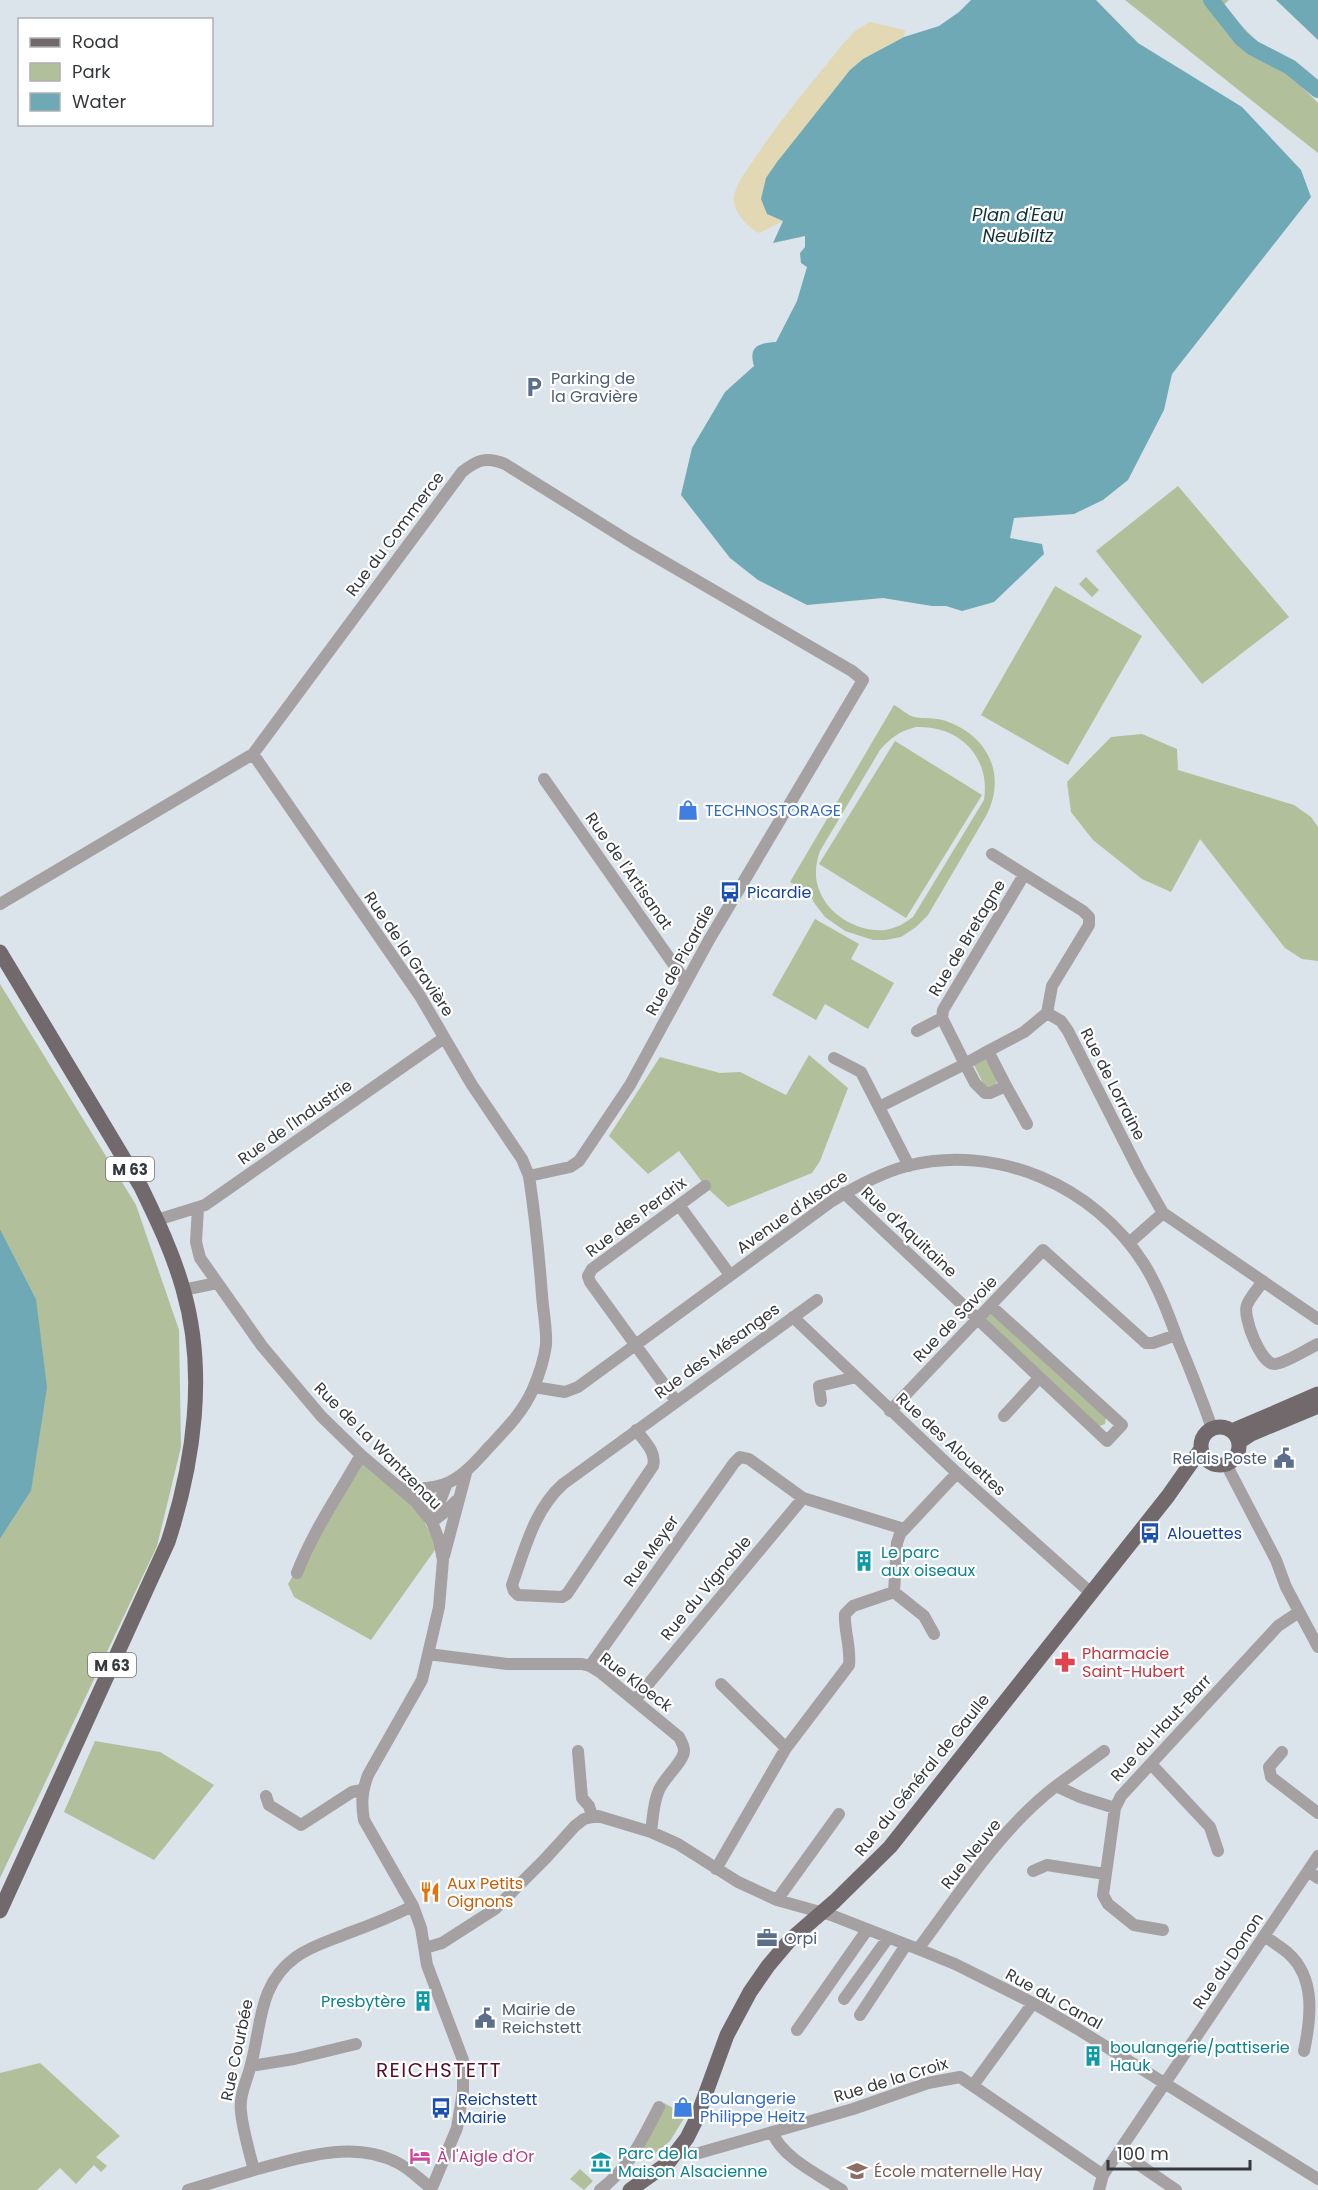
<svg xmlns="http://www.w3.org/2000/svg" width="1318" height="2190" viewBox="0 0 1318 2190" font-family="Poppins,sans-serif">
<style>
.green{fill:#b1bf9a;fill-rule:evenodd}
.sand{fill:#e2d9b4}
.water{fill:#6ea9b5}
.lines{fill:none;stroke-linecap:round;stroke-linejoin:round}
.river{stroke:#6ea9b5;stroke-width:16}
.minor{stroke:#a5a0a1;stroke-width:12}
.major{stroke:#72696c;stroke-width:15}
.labels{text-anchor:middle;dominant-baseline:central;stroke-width:4.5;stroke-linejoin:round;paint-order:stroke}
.shield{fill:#fff;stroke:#727476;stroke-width:1.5}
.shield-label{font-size:15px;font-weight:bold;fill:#36393c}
.service-label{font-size:16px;fill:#4e5e75;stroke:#fff;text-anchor:start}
.street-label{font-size:16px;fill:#36393c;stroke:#fff}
.shop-label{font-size:16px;fill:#366cbe;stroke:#fff;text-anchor:start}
.transit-label{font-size:16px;fill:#164399;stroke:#fff;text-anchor:start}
.culture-label{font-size:16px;fill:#0d838f;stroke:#fff;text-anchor:start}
.health-label{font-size:16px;fill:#be3a42;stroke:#fff;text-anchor:start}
.food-label{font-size:16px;fill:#c56008;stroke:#fff;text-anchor:start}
.hotel-label{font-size:16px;fill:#b23c85;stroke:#fff;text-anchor:start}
.education-label{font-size:16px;fill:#785e54;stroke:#fff;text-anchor:start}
.water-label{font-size:18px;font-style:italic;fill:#153439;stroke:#fff}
.quarter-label{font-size:20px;letter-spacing:1.5px;fill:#541029;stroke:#fff}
</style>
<rect width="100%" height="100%" fill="#dbe3eb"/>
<!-- green -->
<path class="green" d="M1125 0H1229L1222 6 1318 103V153Z
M1178 486 1289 617 1202 684 1096 551Z
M1086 577 1099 590 1092 597 1079 584Z
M1055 586 1142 636 1068 765 981 715Z
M894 705C900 708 907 715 914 717 923 719 934 717 946 721 989 736 1007 776 986 816L928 915 916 927 901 937 885 940H873L845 931 825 917 815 904 809 893 790 882ZM916 727C959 725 991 757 984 800L913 917C907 921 901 926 893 928 867 937 830 918 820 892 814 879 815 865 820 851L880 750C890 738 900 731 916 727Z
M1142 734 1177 749 1178 770 1294 805 1311 817 1318 827V961L1302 959 1285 948 1200 839 1171 892 1142 879 1093 840 1071 812 1067 782 1111 737Z
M895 741 982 795 906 918 819 864Z
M815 919 859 944 851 959 894 983 868 1029 825 1004 816 1020 772 995Z
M0 984 136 1205 179 1330 181 1447 157 1546 0 1878V1539L31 1491 36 1299 0 1229Z
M809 1055 848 1088 820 1161 812 1173 728 1207 705 1186 679 1151 648 1174 609 1136 660 1057 720 1073 740 1072 786 1095Z
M985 1059 998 1079 995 1086 988 1088 985 1087 974 1065Z
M991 1313 1106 1417 1105 1424 1097 1427 985 1318Z
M361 1462 399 1489 423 1519 437 1547 371 1640 294 1597 288 1584Z
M95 1741 160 1752 214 1785 154 1860 64 1812Z
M40 2063 120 2136 96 2157 107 2166 101 2172 94 2165 76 2184 60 2168 37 2190H0V2073Z
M664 2103 686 2115 670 2141 648 2160 642 2146Z
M580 2169 593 2181 584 2190 570 2179Z"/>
<!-- sand -->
<path class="sand" d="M870 22 905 30 904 37 863 59 783 221 759 233C747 227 732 211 734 197 736 184 744 174 751 164 778 122 811 84 842 45L856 30Z"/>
<!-- water -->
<path class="water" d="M971 0H1096L1138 43 1242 107 1301 170 1311 197 1172 374 1164 410 1128 480 1103 500 1074 514 1014 518 1010 538 1042 544 1044 554 994 602 962 611 946 606H932L883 598 807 605 758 580 730 558 681 495 692 448 725 392 754 366C748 346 759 343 776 342L797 301 807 267 801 263 800 253 805 247V236L773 243 783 221 767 214 761 199 766 178 777 162 850 70 863 59 904 37 939 26 959 12Z
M1276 0H1318V40Z
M0 1229 36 1299 47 1387 31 1491 0 1539Z"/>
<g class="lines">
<!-- river -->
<path class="river" d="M1211 0 1241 38 1253 48 1290 67 1318 90"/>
<!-- minor -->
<path class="minor" d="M544 779 686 982
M992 854 1083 911 1089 917V925L1052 986 1047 1013 1061 1021 1068 1031 1139 1171 1163 1213 1318 1319
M0 904 253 754 462 472C477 460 487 456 505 464L632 543 852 671 863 680 709 940 630 1085 579 1161 570 1167 529 1176 522 1159 472 1085 420 996 253 754
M917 1031 942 1018
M988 1051 1006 1086 990 1093H985L975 1083 965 1064Z
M988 1051 1024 1032 1047 1013
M834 1058 861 1072 909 1166
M1006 1086 1027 1124
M879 1107 965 1064 942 1018 943 1010 1024 875
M844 1193 1107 1441 1122 1425 991 1306
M679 1205 730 1275
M198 1208 196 1242 200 1258 262 1346 321 1416 361 1455 416 1502 432 1522 439 1540 443 1560 439 1607 422 1680 368 1775C362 1791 361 1803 364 1820L413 1906 421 1928 427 1965 463 2060V2091L457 2128 431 2190
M157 1220 205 1205 444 1038
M1129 1243 1163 1213
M1263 1281C1258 1289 1250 1297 1247 1305 1242 1316 1261 1365 1275 1364 1286 1363 1307 1349 1318 1344
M183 1290 217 1283
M793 1317 957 1473 1091 1593
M534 1387 565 1392 578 1387 832 1201C855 1187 880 1173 907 1166 997 1143 1095 1186 1144 1264 1159 1288 1169 1316 1179 1343 1191 1371 1202 1400 1212 1428
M676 1401 590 1282 588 1276 592 1269 705 1186
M821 1401 819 1386 856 1377
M890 1411 1043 1250 1146 1343H1153L1176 1335
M1004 1416 1039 1378
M636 1430C644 1441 657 1452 653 1466L567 1594 562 1597 518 1595 514 1591 512 1585C525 1549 534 1510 563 1484L817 1300
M1226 1464 1276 1560 1286 1587 1318 1647
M447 1483 432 1522 446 1511 456 1501
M399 1487C445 1493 460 1480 489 1447 506 1429 523 1412 533 1389 539 1375 544 1360 546 1345 547 1329 543 1311 542 1295 539 1255 535 1216 529 1176
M444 1556 466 1473
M297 1573C313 1531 339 1494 361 1455
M894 1592 924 1616 934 1634
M428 1654 507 1664H582L590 1666 600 1672 679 1737C681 1741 684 1746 684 1750 685 1760 664 1778 659 1790 653 1803 653 1818 651 1832
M590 1666 734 1463 740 1457 749 1459 803 1498 904 1529
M721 1684 786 1748
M635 1700 803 1498
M578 1751 582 1798 589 1806 592 1816
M1282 1752 1269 1767 1271 1777 1318 1813
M1151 1764 1210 1827 1218 1851
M1056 1786 1104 1751
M266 1796 269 1805 301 1825 352 1792 362 1790
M716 1869 786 1748 849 1665C851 1647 844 1631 845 1614L853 1606 894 1592 897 1543 900 1534 957 1473
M1033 1871 1047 1865 1105 1874
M1308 1871 1318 1878
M777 1900 839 1814
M413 1906C391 1917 368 1926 346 1934 329 1941 311 1946 296 1957 257 1985 262 2027 250 2068 246 2083 239 2096 241 2112 243 2131 249 2151 254 2170 299 2158 353 2139 398 2163 410 2169 420 2180 431 2188
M1163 1930 1134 1925 1108 1904 1103 1895 1115 1808 1121 1796 1278 1626 1299 1612
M1265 1936C1272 1942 1281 1947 1288 1953 1316 1978 1311 2018 1304 2051
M425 1948 442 1943 495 1909 545 1859 575 1826 584 1819 598 1816 651 1832 678 1844 738 1882 777 1900 831 1915 918 1949 955 1964 1033 2003 1076 2028 1318 2179
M918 1949C960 1893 1000 1829 1056 1786L1080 1797 1115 1808
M844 1999 888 1938
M860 2015 906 1945
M797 2030 867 1930
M251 2066 294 2059 356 2044
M974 2084 1033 2003
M773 2133C781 2157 821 2176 842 2190
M1119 2151 1176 2190
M678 2152 686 2154 699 2153 853 2109 928 2083 960 2077 1103 2175
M188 2190 254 2170
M600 2190C631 2166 641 2141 659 2107
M1099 2190 1103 2175 1318 1856"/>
<!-- major -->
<path class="major" d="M0 952 141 1187C157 1220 173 1253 183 1289 207 1371 194 1462 168 1542L0 1911
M1201 1446a19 19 0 1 1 38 0a19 19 0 1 1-38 0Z
M1232 1431 1318 1394
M1239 1442 1251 1434 1318 1406
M630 2190 668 2163 687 2138 696 2120 727 2035 750 1992 768 1966 790 1940 835 1901 890 1847 1168 1496 1201 1449"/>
</g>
<!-- icons -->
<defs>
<g id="parking-bare" transform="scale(1.62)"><path d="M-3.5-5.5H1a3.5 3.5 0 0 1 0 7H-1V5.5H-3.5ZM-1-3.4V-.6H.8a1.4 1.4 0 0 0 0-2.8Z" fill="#5c6f8a" stroke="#fff" stroke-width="2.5" paint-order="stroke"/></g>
<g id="shop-bare" transform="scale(1.62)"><path d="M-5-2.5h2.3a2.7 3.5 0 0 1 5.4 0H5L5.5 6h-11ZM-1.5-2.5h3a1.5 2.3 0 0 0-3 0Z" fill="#3f7fe0" stroke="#fff" stroke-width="2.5" paint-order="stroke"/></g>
<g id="bus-bare" transform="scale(1.62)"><path d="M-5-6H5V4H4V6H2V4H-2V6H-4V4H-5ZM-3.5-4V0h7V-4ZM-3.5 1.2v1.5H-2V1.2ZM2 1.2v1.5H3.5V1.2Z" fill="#1a4fb4" stroke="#fff" stroke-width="2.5" paint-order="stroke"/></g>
<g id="civic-bare" transform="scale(1.62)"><path d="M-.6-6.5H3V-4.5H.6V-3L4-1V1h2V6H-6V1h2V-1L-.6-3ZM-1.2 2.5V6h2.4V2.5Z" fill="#5c6f8a" stroke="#fff" stroke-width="2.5" paint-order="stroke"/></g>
<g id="building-bare" transform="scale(1.62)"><path d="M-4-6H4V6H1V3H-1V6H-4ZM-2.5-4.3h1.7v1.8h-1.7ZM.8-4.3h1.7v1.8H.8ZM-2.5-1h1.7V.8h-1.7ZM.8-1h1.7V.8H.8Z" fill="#0f9aa8" stroke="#fff" stroke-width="2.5" paint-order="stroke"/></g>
<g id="pharmacy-bare" transform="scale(1.62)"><path d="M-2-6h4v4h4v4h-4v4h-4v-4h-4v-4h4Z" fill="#e0444e" stroke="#fff" stroke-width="2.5" paint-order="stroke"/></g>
<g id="restaurant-bare" transform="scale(1.62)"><path d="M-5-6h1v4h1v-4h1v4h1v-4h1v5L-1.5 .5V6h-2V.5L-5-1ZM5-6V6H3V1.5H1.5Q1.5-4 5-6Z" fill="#e8710a" stroke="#fff" stroke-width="2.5" paint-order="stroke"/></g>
<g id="office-bare" transform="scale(1.62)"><path d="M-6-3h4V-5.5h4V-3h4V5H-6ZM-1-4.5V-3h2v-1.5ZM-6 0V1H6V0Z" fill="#5c6f8a" stroke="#fff" stroke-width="2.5" paint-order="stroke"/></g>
<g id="hotel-bare" transform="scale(1.62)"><path d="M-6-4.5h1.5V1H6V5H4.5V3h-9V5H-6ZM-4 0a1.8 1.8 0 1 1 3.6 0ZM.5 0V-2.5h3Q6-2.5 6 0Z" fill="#d1479c" stroke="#fff" stroke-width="2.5" paint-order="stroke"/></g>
<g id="museum-bare" transform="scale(1.62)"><path d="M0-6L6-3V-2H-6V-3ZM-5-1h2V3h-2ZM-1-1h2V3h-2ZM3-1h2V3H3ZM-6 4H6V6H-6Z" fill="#0f9aa8" stroke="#fff" stroke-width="2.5" paint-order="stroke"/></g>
<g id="school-bare" transform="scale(1.62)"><path d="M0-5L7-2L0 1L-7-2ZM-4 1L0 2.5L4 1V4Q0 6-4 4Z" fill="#8d6e63" stroke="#fff" stroke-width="2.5" paint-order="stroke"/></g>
</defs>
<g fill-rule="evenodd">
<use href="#parking-bare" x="534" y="387"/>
<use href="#shop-bare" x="688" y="810"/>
<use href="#bus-bare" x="730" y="892"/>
<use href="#civic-bare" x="1284" y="1458"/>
<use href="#bus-bare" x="1150" y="1533"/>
<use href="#building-bare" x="864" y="1561"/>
<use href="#pharmacy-bare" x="1065" y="1662"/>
<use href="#restaurant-bare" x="430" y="1892"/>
<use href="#office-bare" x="767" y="1938"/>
<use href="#building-bare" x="423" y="2001"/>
<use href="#civic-bare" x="485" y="2018"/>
<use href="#building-bare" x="1093" y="2056"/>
<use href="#shop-bare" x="683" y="2107"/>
<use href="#bus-bare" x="441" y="2108"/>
<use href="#hotel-bare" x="420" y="2156"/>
<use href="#museum-bare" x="601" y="2162"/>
<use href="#school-bare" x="857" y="2171"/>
</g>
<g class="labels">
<!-- shield labels -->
<g class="shield">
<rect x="106" y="1157" width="48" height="24" rx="4.5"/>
<rect x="88" y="1653" width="48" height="24" rx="4.5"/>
</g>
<g class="shield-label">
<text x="130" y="1169">M 63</text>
<text x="112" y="1665">M 63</text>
</g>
<!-- service labels -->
<g class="service-label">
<text x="551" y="378">Parking de<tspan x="551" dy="18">la Gravière</tspan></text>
<text x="1267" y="1458" text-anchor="end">Relais Poste</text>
<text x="784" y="1938">Orpi</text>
<text x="502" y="2009">Mairie de<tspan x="502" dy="18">Reichstett</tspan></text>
</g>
<!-- street labels -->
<g class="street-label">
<text transform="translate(395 534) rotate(-53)">Rue du Commerce</text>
<text transform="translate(629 871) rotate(55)">Rue de l'Artisanat</text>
<text transform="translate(967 938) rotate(-59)">Rue de Bretagne</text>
<text transform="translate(409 954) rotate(56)">Rue de la Gravière</text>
<text transform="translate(680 960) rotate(-61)">Rue de Picardie</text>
<text transform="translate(1113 1084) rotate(63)">Rue de Lorraine</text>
<text transform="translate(295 1122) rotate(-35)">Rue de l'Industrie</text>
<text transform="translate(792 1212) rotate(-35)">Avenue d'Alsace</text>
<text transform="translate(636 1217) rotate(-37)">Rue des Perdrix</text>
<text transform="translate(909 1232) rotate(43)">Rue d'Aquitaine</text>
<text transform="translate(955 1319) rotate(-46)">Rue de Savoie</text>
<text transform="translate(717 1351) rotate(-36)">Rue des Mésanges</text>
<text transform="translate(951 1444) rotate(43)">Rue des Alouettes</text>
<text transform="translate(378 1446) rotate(45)">Rue de La Wantzenau</text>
<text transform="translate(651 1551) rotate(-55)">Rue Meyer</text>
<text transform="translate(706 1588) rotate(-50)">Rue du Vignoble</text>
<text transform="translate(636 1682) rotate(37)">Rue Kloeck</text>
<text transform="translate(1161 1728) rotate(-47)">Rue du Haut-Barr</text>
<text transform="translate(922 1775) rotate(-51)">Rue du Général de Gaulle</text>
<text transform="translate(971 1854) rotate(-51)">Rue Neuve</text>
<text transform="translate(1228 1961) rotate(-56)">Rue du Donon</text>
<text transform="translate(1054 1999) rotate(29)">Rue du Canal</text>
<text transform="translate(237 2050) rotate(-78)">Rue Courbée</text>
<text transform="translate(891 2080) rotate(-17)">Rue de la Croix</text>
</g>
<!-- shop labels -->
<g class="shop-label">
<text x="705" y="810">TECHNOSTORAGE</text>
<text x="700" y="2098">Boulangerie<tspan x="700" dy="18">Philippe Heitz</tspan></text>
</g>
<!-- transit labels -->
<g class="transit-label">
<text x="747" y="892">Picardie</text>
<text x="1167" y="1533">Alouettes</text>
<text x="458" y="2099">Reichstett<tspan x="458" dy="18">Mairie</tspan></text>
</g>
<!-- culture labels -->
<g class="culture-label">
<text x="881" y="1552">Le parc<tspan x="881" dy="18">aux oiseaux</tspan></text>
<text x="406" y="2001" text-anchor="end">Presbytère</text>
<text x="1110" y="2047">boulangerie/pattiserie<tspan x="1110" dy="18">Hauk</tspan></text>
<text x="618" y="2153">Parc de la<tspan x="618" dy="18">Maison Alsacienne</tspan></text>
</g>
<!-- health labels -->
<g class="health-label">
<text x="1082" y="1653">Pharmacie<tspan x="1082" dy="18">Saint-Hubert</tspan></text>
</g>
<!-- food labels -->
<g class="food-label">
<text x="447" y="1883">Aux Petits<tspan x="447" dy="18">Oignons</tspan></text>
</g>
<!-- hotel labels -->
<g class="hotel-label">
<text x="437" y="2156">À l'Aigle d'Or</text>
</g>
<!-- education labels -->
<g class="education-label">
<text x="874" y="2171">École maternelle Hay</text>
</g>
<!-- water labels -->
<g class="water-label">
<text x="1018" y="214">Plan d'Eau<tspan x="1018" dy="21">Neubiltz</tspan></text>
</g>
<!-- quarter labels -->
<g class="quarter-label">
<text x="439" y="2070">REICHSTETT</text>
</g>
</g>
<!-- legend -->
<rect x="18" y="18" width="195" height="108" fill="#ffffff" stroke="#afb0b1" stroke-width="1.5"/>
<rect x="30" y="38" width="30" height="9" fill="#72696c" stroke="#afb0b1" stroke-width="1.5"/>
<text x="72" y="48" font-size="18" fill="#36393c">Road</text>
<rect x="30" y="63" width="30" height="18" fill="#b1bf9a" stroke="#afb0b1" stroke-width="1.5"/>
<text x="72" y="78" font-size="18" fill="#36393c">Park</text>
<rect x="30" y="93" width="30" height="18" fill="#6ea9b5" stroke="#afb0b1" stroke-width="1.5"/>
<text x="72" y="108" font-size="18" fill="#36393c">Water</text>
<!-- scale -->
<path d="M1108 2160v9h142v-9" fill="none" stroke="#36393c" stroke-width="3"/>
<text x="1117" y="2160" font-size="18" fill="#36393c" stroke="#ffffff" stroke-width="4.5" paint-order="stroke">100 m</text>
</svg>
